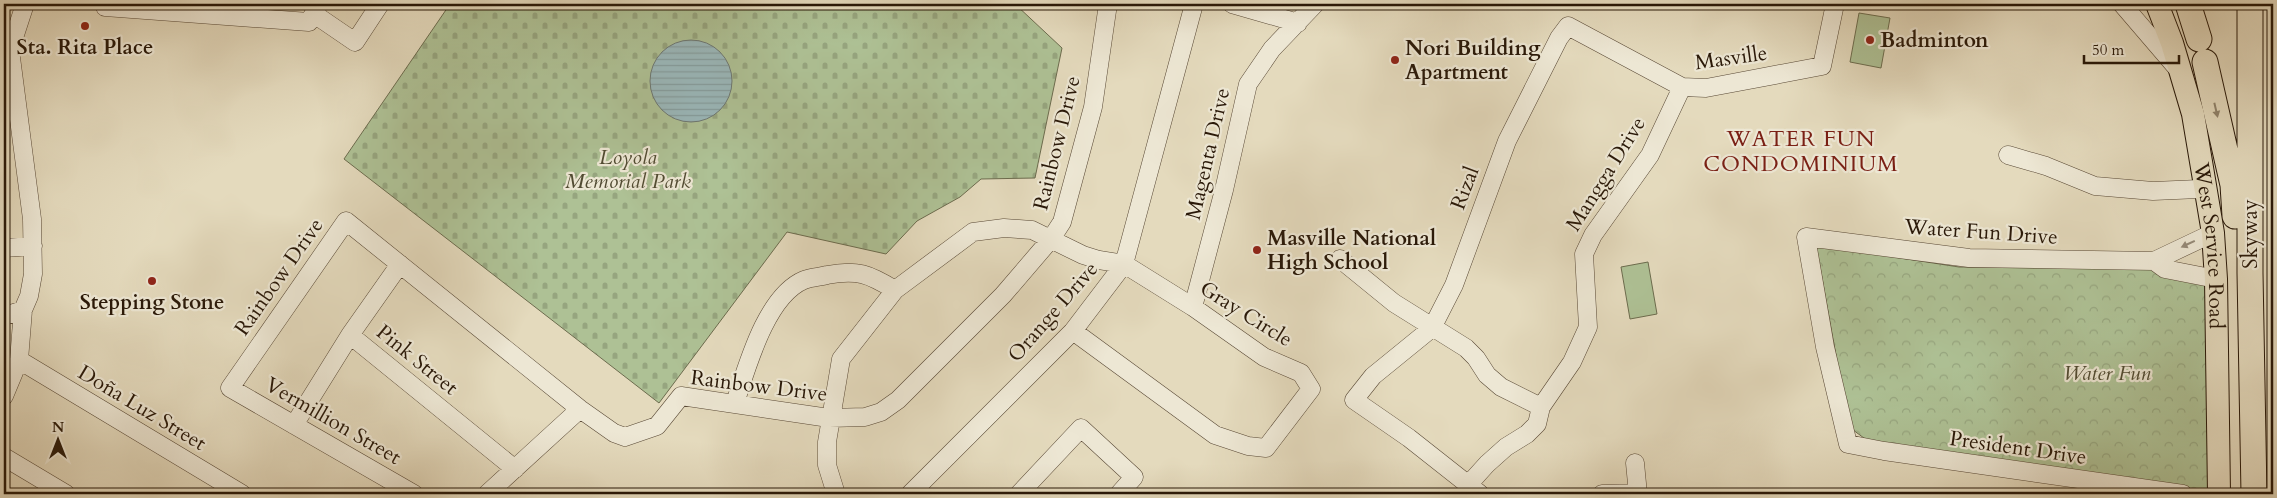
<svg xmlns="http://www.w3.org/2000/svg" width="2277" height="498" viewBox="0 0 2277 498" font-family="Cardo,serif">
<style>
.forest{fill:url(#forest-crowns);stroke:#6c6c4e}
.cemetery{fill:url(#cemetery-stones);stroke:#6c6c4e}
.pitch{fill:#aec195;stroke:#6c6c4e}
.water{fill:url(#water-rules);stroke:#6d7873}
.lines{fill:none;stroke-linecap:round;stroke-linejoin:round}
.minor-casing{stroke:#584835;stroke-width:19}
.major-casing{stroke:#291808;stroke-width:24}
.highway-casing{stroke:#291808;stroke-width:27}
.minor{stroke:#ede7d4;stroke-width:18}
.major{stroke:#e4dabd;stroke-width:22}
.highway{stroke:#e4dabd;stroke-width:25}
.oneway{fill:#90836c}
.oneway2{fill:#958a78}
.poi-dot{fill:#8f2418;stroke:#ede7d4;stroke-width:2}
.labels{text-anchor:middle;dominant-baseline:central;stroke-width:4.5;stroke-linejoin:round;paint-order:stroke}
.poi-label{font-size:21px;font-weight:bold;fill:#291808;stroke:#ede7d4;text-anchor:start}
.street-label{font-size:21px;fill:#291808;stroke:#ede7d4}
.park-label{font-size:21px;font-style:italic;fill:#514b32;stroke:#ede7d4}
.neighbourhood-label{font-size:22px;letter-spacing:1px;fill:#7a1f14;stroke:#ede7d4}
</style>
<defs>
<pattern id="forest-crowns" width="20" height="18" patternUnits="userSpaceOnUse" patternTransform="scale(1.25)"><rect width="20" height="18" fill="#aec195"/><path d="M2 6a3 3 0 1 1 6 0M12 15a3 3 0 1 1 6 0" fill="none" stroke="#96a57f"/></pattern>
<pattern id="cemetery-stones" width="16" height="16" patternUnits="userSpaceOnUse" patternTransform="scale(1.25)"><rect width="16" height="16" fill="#aec195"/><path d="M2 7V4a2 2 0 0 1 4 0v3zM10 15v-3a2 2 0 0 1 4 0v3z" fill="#96a57f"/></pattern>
<pattern id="water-rules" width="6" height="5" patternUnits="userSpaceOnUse" patternTransform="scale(1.25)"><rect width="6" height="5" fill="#9ab8bb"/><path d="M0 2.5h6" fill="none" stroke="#859d9f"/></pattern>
</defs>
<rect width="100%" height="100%" fill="#e4dabd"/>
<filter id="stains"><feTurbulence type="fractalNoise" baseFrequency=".004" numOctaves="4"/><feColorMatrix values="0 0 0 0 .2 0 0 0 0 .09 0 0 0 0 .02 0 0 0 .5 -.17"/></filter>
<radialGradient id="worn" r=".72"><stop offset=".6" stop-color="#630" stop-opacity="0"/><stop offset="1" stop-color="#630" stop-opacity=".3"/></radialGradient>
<!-- forest -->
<path class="forest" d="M1816 245 1959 267 2163 269 2213 285 2210 494 1885 446 1868 441 1849 427Z"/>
<!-- cemetery -->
<path class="cemetery" d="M450 4H1015L1062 48 1035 178 981 179 960 197 917 221 886 254 787 232 659 403 344 159Z"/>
<!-- pitch -->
<path class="pitch" d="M1859 13 1890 18 1881 68 1850 62Z
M1648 262 1657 314 1630 319 1621 267Z"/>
<!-- water -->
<path class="water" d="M650 81a41 41 0 1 1 82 0a41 41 0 1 1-82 0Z"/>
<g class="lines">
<!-- minor casing -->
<g class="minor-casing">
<path id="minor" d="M1232 4 1298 23
M2122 4 2176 67
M105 7 309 22 319 4
M314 14 355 42 380 4
M2008 155 2046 166 2095 186 2153 191 2199 189 2207 192
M4 248 33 246
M1340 259 1394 303 1466 348 1476 358 1487 375 1501 387 1541 407
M2154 261 2165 269 2216 279
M1193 307 1224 190 1248 84 1272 49 1315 4
M4 316 23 310
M350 335 515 469
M19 360 242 494
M4 396 19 360 23 310 29 296 33 274 32 219 10 50 25 4
M735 403C747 367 766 296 804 280 811 277 820 277 827 275 857 269 869 274 895 290
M294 425 350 335 400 264
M4 457 66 494
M1635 463 1638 494
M1468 485 1487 464 1506 447 1527 434 1537 424 1541 407 1572 362 1588 327 1584 254 1593 235 1650 155 1682 87
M414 494 230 388 346 221 580 409 614 433 625 437 657 426 681 396 829 418 865 417 881 412 898 400 1003 295 1051 239 1062 222 1093 107 1108 4
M487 494 580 409
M836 494 827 465V442L841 359 895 290 973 232 1004 228 1032 230 1083 255 1099 260 1124 264 1193 307 1264 357 1301 373 1311 389 1266 448 1248 446 1215 435 1073 331
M910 494 1073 331 1124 264 1194 4
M1019 494 1081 428 1134 477 1119 494
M1480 494 1409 438 1354 400 1373 376 1432 328 1454 285 1507 141 1559 38 1568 26 1682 87 1706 88 1822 66 1835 4
M1602 494 1638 493
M2183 494 1884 451 1848 444 1825 347 1806 237 1969 258 2154 261 2213 233"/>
</g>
<!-- major casing -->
<g class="major-casing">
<g id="major">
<path id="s1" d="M2157 4 2172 43 2193 114 2213 233 2216 279 2219 494"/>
</g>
</g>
<!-- highway casing -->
<g class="highway-casing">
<path id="highway" d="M2188 4 2199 39
M2250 4V273L2254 494
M2205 62 2233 185 2235 216"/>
</g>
<!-- minor -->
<use href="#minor" class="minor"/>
<!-- major -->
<use href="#major" class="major"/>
<!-- highway -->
<use href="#highway" class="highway"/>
</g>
<!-- one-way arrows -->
<defs><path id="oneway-solid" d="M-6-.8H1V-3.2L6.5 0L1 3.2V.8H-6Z" transform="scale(1.25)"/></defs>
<use class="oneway" href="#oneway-solid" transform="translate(2216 110) rotate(77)"/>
<use class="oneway2" href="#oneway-solid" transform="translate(2188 244) rotate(155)"/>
<!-- markers -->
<g class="poi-dot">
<circle cx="85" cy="26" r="5"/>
<circle cx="1870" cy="40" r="5"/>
<circle cx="1395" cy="60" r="5"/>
<circle cx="1257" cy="250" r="5"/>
<circle cx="152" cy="281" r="5"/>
</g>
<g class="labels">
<!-- poi labels -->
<g class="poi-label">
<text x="1880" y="40">Badminton</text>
<text x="85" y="47" text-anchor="middle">Sta. Rita Place</text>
<text x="1405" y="48">Nori Building<tspan x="1405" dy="24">Apartment</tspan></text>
<text x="1267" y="238">Masville National<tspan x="1267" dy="24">High School</tspan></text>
<text x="152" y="302" text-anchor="middle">Stepping Stone</text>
</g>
<!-- street labels -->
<g class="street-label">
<text transform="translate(1731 58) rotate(-8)">Masville</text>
<text transform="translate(1057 143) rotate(-76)">Rainbow Drive</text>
<text transform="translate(1208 154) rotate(-77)">Magenta Drive</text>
<text transform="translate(1606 174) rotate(-58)">Mangga Drive</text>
<text transform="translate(1465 188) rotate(-69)">Rizal</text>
<text transform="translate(1981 232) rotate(4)">Water Fun Drive</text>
<text transform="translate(2250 234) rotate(-90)">Skyway</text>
<text stroke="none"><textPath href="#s1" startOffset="249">West Service Road</textPath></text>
<text transform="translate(279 277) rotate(-55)">Rainbow Drive</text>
<text transform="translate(1053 312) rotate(-49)">Orange Drive</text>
<text transform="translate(1246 314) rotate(32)">Gray Circle</text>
<text transform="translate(417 360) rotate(39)">Pink Street</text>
<text transform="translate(759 386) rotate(7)">Rainbow Drive</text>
<text transform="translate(142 408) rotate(31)">Doña Luz Street</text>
<text transform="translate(333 421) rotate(30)">Vermillion Street</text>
<text transform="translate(2018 448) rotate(8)">President Drive</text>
</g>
<!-- park labels -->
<g class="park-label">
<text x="628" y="157">Loyola<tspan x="628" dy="24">Memorial Park</tspan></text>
<text x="2107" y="373">Water Fun</text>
</g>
<!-- neighbourhood labels -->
<g class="neighbourhood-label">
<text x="1801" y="139">WATER FUN<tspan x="1801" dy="25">CONDOMINIUM</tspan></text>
</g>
</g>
<!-- margin -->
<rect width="2277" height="498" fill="none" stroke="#e4dabd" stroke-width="20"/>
<rect x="5" y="5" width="2267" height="488" fill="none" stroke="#291808" stroke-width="2.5"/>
<rect x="10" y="10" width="2257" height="478" fill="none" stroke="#291808"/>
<!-- north arrow -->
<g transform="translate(58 440)" stroke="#ede7d4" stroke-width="4" paint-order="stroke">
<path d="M0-4L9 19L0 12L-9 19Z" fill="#291808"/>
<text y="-8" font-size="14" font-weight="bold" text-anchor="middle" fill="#291808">N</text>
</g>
<!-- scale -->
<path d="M2084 55v8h95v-8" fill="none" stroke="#291808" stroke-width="2.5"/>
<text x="2092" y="55" font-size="15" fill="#291808" stroke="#ede7d4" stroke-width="4" paint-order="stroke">50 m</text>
<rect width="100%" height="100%" filter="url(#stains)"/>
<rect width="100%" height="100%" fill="url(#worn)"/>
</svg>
